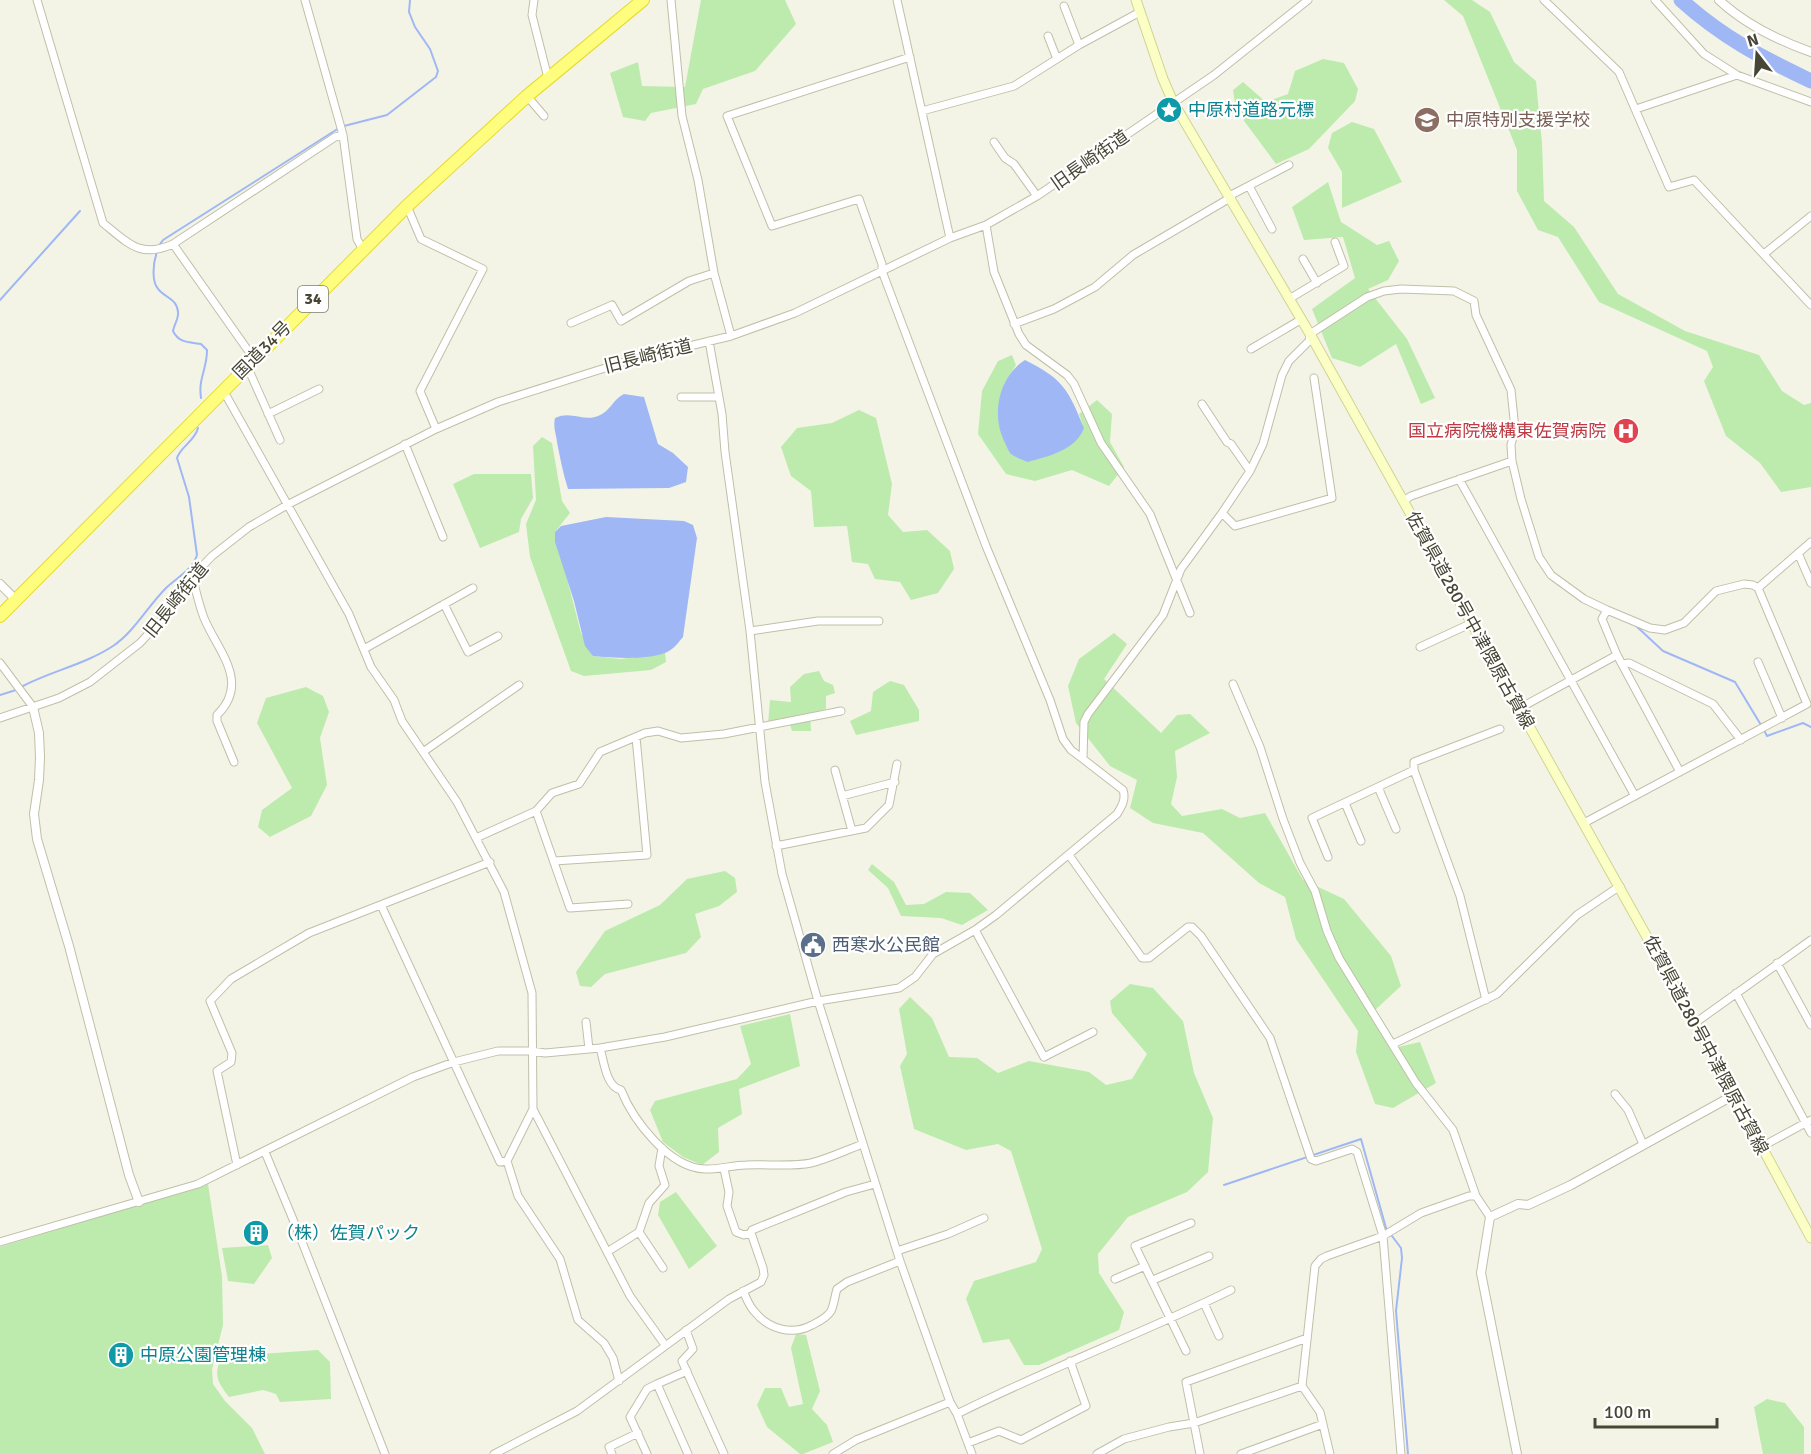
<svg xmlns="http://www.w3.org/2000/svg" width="1811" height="1454" viewBox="0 0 1811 1454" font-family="Signika,'Noto Sans JP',sans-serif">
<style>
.green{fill:#bcebad}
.water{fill:#9fb7f4}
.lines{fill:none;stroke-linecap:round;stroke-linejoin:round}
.stream{stroke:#9fb7f4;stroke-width:2}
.river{stroke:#9fb7f4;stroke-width:15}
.minor-casing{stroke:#c0bfa8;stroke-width:9}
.tertiary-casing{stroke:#c0bfa8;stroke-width:10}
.secondary-casing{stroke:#d1d391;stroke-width:11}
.trunk-casing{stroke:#e6db2e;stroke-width:14}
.minor{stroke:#fff;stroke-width:7}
.tertiary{stroke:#fff;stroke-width:8}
.secondary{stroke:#fbffc5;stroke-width:9}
.trunk{stroke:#fefd7d;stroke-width:12}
.labels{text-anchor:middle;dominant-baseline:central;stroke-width:4.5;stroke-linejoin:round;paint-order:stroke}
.shield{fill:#fff;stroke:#7e7e72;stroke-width:1.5}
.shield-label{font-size:16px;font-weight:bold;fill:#474635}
.culture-label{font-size:18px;fill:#0d838f;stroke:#fff;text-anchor:start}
.education-label{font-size:18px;fill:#785e54;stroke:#fff;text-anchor:start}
.street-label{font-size:18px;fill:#474635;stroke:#fff}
.health-label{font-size:18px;fill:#be3a42;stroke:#fff;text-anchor:end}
.service-label{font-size:18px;fill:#4e5e75;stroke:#fff;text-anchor:start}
</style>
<rect width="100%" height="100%" fill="#f4f4e6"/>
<!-- green -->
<path class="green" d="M701 0H785L796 24 755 71 703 89 696 104 651 113 645 121 623 117 610 73 638 62 642 86 685 87Z
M1444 0H1472L1490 12 1514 62 1536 81 1542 143 1544 201 1574 227 1618 294 1685 331 1759 355 1782 391 1804 405 1811 403V487L1781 492 1760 463 1726 436 1704 381 1713 367 1707 351 1599 302 1558 237 1538 230 1517 191V150L1463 16Z
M1323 59 1344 63 1358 89 1355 101 1309 149 1276 164 1236 110 1233 90 1243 82 1266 102 1288 94 1295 71Z
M1352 122 1374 129 1402 182 1342 208V172L1328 148 1332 133Z
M1328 182 1341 222 1377 245 1389 241 1399 261 1388 280 1368 289 1407 339 1435 398 1421 404 1396 344 1360 367 1332 358 1312 309 1355 278 1343 237 1304 240 1292 207Z
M1012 355 1016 365 1004 384 1084 428 1079 414 1097 400 1112 414 1110 442 1124 467 1109 486 1072 470 1035 481 1006 474 978 434 982 391 998 361Z
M859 410 876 418 892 484 888 515 903 532 927 530 950 551 954 569 938 593 911 600 900 582 875 579 868 564 852 562 847 526 814 527 811 491 791 476 781 447 797 428 832 423Z
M542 437 552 443 562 501 570 513 555 532 581 633 593 656 621 659 665 653 666 662 651 670 584 676 571 671 530 557 526 524 536 500 533 446Z
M474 474H531L533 498 521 519 519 532 480 548 453 484Z
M1114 633 1127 644 1104 679 1161 733 1177 715 1190 714 1210 733 1175 751 1177 777 1171 804 1182 816 1222 809 1240 818 1265 813 1303 880 1344 899 1391 956 1401 986 1375 1010 1398 1047 1420 1042 1436 1083 1393 1108 1375 1104 1356 1052 1358 1031 1296 939 1285 897 1259 883 1203 833 1153 823 1130 808 1137 780 1110 766 1076 723 1068 686 1079 659Z
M819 671 824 681 833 685 835 693 826 696V709L810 713 811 731H792L788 718 768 724 770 700 791 702 790 687 804 674Z
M890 681 904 685 919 710V721L856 735 850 721 871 711 873 692Z
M306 687 323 696 329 712 320 738 327 785 311 816 270 837 258 827 262 810 292 788 257 723 266 698Z
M872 864 894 882 906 905 924 904 946 892 970 893 988 910 962 925 941 918 901 916 888 888 868 870Z
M725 871 735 878 737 892 719 906 695 914 701 937 686 953 605 974 591 987 580 986 576 972 605 931 660 905 687 879Z
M1130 984 1153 988 1183 1021 1194 1073 1213 1118 1208 1172 1187 1192 1128 1217 1098 1254 1099 1273 1124 1312 1119 1330 1039 1365H1024L1009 1339 983 1343 966 1299 974 1281 1036 1262 1042 1249 1011 1151 998 1144 966 1150 914 1129 900 1066 907 1054 899 1009 910 997 932 1018 949 1057 977 1058 998 1073 1029 1061 1089 1072 1106 1085 1132 1079 1147 1054 1112 1013 1110 1001Z
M790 1014 800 1066 739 1089 742 1114 718 1128 719 1152 702 1165 683 1157 663 1142 650 1110 655 1101 737 1079 751 1064 740 1026Z
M208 1184 222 1276 223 1325 212 1369 213 1384 225 1401 252 1428 265 1454H0V1247Z
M676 1192 717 1246 689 1269 658 1215 660 1202Z
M268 1245 272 1258 254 1284 228 1281 222 1248Z
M796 1334 806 1335 820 1391 812 1409 827 1425 833 1442 803 1454H800L767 1427 757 1405 765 1388H781L789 1407 803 1404 791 1348Z
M318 1350 330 1362 331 1399 280 1402 276 1394 263 1390 229 1397C215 1379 214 1374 223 1353L260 1354Z
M1767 1399 1785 1403 1804 1427V1454H1763L1754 1407Z"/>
<!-- water -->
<path class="water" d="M1025 360C1063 379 1068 389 1084 428 1076 450 1049 456 1028 462 1023 460 1015 457 1011 454 1008 451 1006 444 1004 441 991 414 999 376 1025 360Z
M624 394 644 397 658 444 673 453 688 467 686 482 669 488 568 489C563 473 560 458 557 442 556 433 553 428 555 418 571 410 584 422 598 416 610 412 613 399 624 394Z
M606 517 684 521 693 525 697 538 683 637C678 643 673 650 665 653 646 660 614 658 593 656L585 646 574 601 555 542V532L561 526Z"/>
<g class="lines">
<!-- stream -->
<path class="stream" d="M344 126 387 115 436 77 438 71 430 49 415 27 409 12 410 0
M158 247 163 240 339 128
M157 252C153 263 151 282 159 290 166 298 177 299 178 312 179 319 174 324 173 331 179 343 188 342 201 344L207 350C207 370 198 378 201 398
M0 300 80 211
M1634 624 1663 651 1735 682 1761 725
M21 687C51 671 84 665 113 646 134 632 148 606 166 588 177 577 192 571 197 555L189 497 177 458C181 446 195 441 198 428
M0 695 16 690
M1764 730 1767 736 1803 723 1811 727
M1224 1185 1361 1139 1386 1228 1401 1248 1402 1258 1396 1311 1408 1454"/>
<!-- river -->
<path class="river" d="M1681 0C1723 38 1761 57 1811 81"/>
<!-- minor casing -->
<g class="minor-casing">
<path id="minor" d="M37 0 103 223C128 243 140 259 173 244L335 137 343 135
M305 0 343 135 357 239 362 248
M534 0 532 15 548 78
M671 0 682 116 698 180 714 273 731 336
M897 0 950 238
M1544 0 1619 72 1669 187 1694 180 1811 305
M1655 0 1704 54 1737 75 1811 102
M1064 6 1079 45
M1048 36 1057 59
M910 57 727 116 772 226 859 199 882 264V271L986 546 1050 700 1063 739 1071 750 1083 759
M527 96 544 116
M1636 109 1737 75
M922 111 1014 86 1079 45 1140 12
M994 142 1005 158 1014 164 1037 196
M1249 186 1272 229
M407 206 421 239 483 269 420 391 436 429
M986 225 994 272 1019 334 1026 345 1067 375 1074 384 1101 443 1150 514 1190 613
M173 244 254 359
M1764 254 1811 216
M1303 259 1317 283
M1289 299 1344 266 1335 242
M571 323 612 305 621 321 689 281 714 273
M1014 324 1054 309 1095 287 1133 255 1230 198 1233 194 1289 165
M709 341 722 414 725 452 750 631 765 782 782 874 818 1001 900 1261 950 1402 957 1414 972 1454
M1251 349 1302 319
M247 366 280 440
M223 390 349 614 371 667 394 700 402 721 457 802 504 892 532 993 533 1109 630 1296 665 1345
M681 397H718
M1202 404 1227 442 1231 444 1250 471
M268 414 319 389
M405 444 443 537
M1459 479 1635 796
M1403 501 1411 496 1512 461
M1222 513 1235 526 1332 498 1314 378
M1798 553 1811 583
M192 577C196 590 199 605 204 618 217 650 251 682 217 715V721L234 762
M444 604 468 652 498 636
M1607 610 1602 619 1617 655 1680 772
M750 631 818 621H879
M1420 647 1472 623
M364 649 473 588
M1758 662 1782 718
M0 663 33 707
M1622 664 1629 663 1713 704 1741 740
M1233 684 1260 747 1283 819 1300 863 1315 891 1327 931 1339 958 1416 1083 1453 1130 1476 1196 1490 1217
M1520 708 1617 655
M0 718 59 698 90 682 140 643 174 606 192 577 212 556 249 527 287 505 436 429 498 402 627 361 731 336 795 313 950 238 986 225 1037 196 1214 75 1308 0
M423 752 519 685
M835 770 852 831
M1378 787 1396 829
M842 796 895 782
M1345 803 1361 841
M536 811 570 908 628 904
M1584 823 1807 704 1758 588 1811 542
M476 838 536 811 552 793 579 784 600 752 645 733 658 731 681 738 724 734 841 711
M776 846 866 828 889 805 897 764
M1069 855 1142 958H1149L1188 927H1192L1201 936 1270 1038 1311 1159 1316 1161 1352 1149 1357 1152 1383 1236 1401 1454
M1328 857 1312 818 1414 770
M554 861 647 855 636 737
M381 905 500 1162 507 1161 533 1109
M975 930 1044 1057 1093 1032
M1777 963 1811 1025
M1736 993 1811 1133
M1486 1000 1460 896 1414 770V762L1500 729
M586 1022 589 1049
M1695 1023 1811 940
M1393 1044 1497 994 1577 915 1620 886
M600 1048C604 1061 606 1087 621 1090 633 1120 669 1168 705 1169 719 1170 732 1165 746 1165 766 1164 792 1167 811 1163 828 1159 846 1150 863 1144
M1615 1094 1628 1110 1643 1144
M1761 1147 1811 1120
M265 1152 297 1229 385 1454
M507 1161 518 1196 560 1259 578 1320 604 1343 613 1358 619 1381
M237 1165 217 1071 231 1062 232 1053 210 1001 231 979 309 933 490 862
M724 1169 729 1192 727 1206 736 1232 744 1235 751 1233
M639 1232 663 1268
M0 1242 198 1184 413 1077 454 1062 498 1051H532L545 1053 600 1048 665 1037 818 1001 899 988 915 977 933 954 975 930 996 915 1117 814C1122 806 1126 799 1123 790L1083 759 1084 722 1088 714 1163 615 1181 569 1222 513 1250 471 1263 444 1282 375 1289 361 1309 341 1310 334 1367 297 1384 291 1401 289 1454 291 1474 301 1476 315 1511 390 1515 429 1511 445 1512 461 1521 499 1539 557 1551 575 1584 599 1607 610 1650 628 1665 630 1684 623 1716 591 1744 584 1753 585 1758 588
M897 1251 948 1234 984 1218
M607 1252 639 1232 649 1203 665 1185 659 1166 662 1148
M1115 1279 1145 1266
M1153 1280 1209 1256
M743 1291C746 1297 749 1306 754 1311 768 1329 792 1336 812 1325 818 1322 827 1318 831 1311 834 1305 835 1295 837 1289L847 1282 900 1261
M1204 1303 1219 1336
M686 1330 693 1349 682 1361 724 1454
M1186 1351 1135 1246 1191 1223
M687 1371 657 1384 688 1454
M957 1414C1047 1369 1141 1334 1231 1290
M968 1443 999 1431 1021 1440 1086 1406 1070 1361
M494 1454 577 1411 729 1299 761 1282 764 1275 763 1268 751 1233 752 1230 846 1192 875 1184
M612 1454 609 1447 638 1433
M647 1454 630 1417 647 1389 657 1384
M833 1454 856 1440 950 1402
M1097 1454 1124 1439 1169 1427 1194 1423 1302 1386
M1200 1454 1186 1382 1307 1338
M1241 1454 1323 1424
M1330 1454 1320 1412 1302 1386 1315 1266 1321 1259 1327 1256 1383 1236 1421 1213 1469 1196H1476"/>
</g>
<!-- tertiary casing -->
<g class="tertiary-casing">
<path id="tertiary" d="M1719 0C1746 25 1777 40 1811 52
M0 584 16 600
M33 707 39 733 40 757 39 780 34 814 37 839 69 946 129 1175 139 1202
M1517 1454 1481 1273 1490 1217 1518 1204 1528 1205 1571 1185 1734 1095"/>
</g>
<!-- secondary casing -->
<g class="secondary-casing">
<path id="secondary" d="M1136 0 1163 79 1173 102 1310 334 1695 1023 1811 1238"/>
</g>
<!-- trunk casing -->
<g class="trunk-casing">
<path id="trunk" d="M0 616 407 206 527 96 643 0"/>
</g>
<!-- minor -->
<use href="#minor" class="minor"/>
<!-- tertiary -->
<use href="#tertiary" class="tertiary"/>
<!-- secondary -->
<use href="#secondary" class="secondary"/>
<!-- trunk -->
<use href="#trunk" class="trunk"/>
</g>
<!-- icons -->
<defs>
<g id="sight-disc" transform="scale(1.35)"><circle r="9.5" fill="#0f9aa8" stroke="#fff"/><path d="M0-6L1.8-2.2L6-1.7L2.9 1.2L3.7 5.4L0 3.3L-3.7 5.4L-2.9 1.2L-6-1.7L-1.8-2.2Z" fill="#fff"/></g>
<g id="school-disc" transform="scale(1.35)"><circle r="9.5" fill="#8d6e63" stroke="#fff"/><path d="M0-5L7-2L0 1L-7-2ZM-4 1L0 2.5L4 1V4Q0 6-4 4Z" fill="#fff"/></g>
<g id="hospital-disc" transform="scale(1.35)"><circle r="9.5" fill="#e0444e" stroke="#fff"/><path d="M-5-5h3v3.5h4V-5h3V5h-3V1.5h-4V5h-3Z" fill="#fff"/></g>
<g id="civic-disc" transform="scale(1.35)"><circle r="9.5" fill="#5c6f8a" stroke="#fff"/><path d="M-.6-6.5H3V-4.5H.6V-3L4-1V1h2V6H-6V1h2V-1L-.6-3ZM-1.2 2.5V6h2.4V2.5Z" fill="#fff"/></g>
<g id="building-disc" transform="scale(1.35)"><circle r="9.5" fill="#0f9aa8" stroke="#fff"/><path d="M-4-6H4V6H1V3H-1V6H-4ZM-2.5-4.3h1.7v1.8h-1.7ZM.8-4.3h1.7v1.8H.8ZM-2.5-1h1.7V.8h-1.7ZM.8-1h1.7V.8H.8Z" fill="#fff"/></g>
</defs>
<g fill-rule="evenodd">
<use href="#sight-disc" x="1169" y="110"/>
<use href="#school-disc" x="1427" y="120"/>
<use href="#hospital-disc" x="1626" y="431"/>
<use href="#civic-disc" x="813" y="945"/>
<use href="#building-disc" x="256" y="1233"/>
<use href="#building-disc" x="121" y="1355"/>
</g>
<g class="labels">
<!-- shield labels -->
<rect class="shield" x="298" y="286" width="30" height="26" rx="4.5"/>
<g class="shield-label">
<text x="313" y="299">34</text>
</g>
<!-- culture labels -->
<g class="culture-label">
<text x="1188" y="110">中原村道路元標</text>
<text x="276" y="1233">（株）佐賀パック</text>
<text x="140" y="1355">中原公園管理棟</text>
</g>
<!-- education labels -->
<g class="education-label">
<text x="1446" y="120">中原特別支援学校</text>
</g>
<!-- street labels -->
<g class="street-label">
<text transform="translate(1090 160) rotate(-35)">旧長崎街道</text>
<text transform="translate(262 350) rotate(-45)">国道34号</text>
<text transform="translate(648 356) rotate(-14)">旧長崎街道</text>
<text transform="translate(176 600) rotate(-51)">旧長崎街道</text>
<text transform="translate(1470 620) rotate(61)">佐賀県道280号中津隈原古賀線</text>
<text transform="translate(1706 1045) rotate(62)">佐賀県道280号中津隈原古賀線</text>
</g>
<!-- health labels -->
<g class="health-label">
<text x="1606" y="431">国立病院機構東佐賀病院</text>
</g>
<!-- service labels -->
<g class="service-label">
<text x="832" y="945">西寒水公民館</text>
</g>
</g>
<!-- north arrow -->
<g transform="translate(1757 54) rotate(343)" stroke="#ffffff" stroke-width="4.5" paint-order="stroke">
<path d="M0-4.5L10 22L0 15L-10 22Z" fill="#474635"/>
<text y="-9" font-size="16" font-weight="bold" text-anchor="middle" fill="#474635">N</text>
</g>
<!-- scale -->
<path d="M1595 1418v9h122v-9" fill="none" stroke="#474635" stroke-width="3"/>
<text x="1604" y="1418" font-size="18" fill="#474635" stroke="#ffffff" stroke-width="4.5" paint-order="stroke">100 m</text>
</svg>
